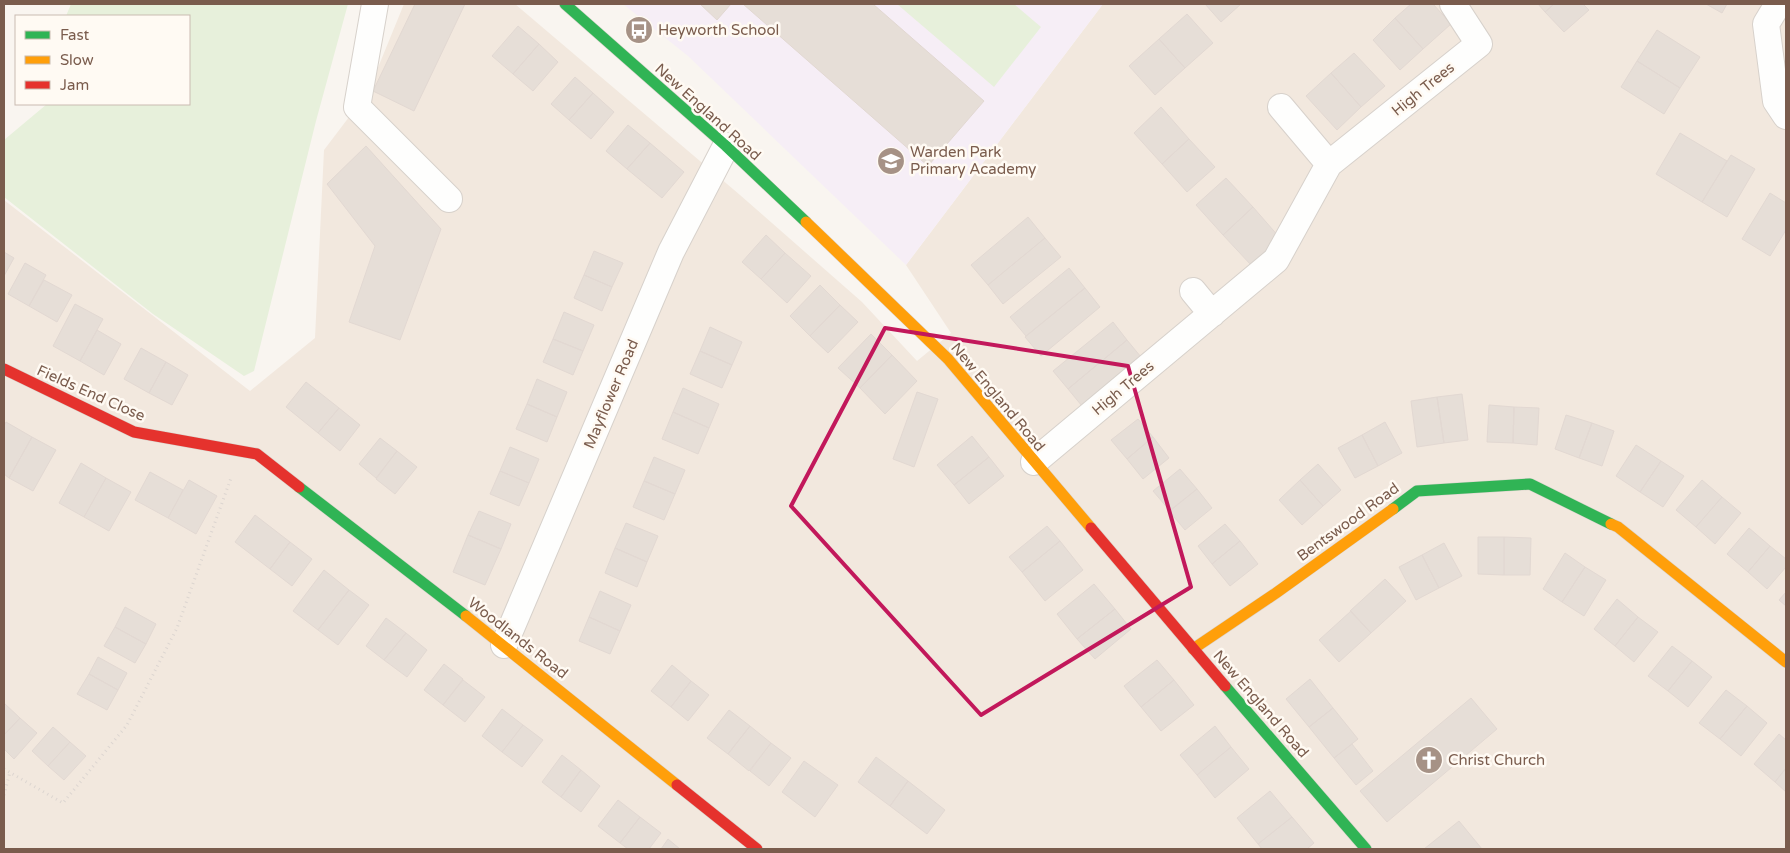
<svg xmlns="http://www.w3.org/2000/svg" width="1790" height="853" viewBox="0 0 1790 853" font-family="'Varela Round',sans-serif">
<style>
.residential{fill:#f2e8de}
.education{fill:#f6eef6}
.green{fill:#e7f0db}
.building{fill:#e6ded7;stroke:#e2d8d2}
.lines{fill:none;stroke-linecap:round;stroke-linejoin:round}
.street-casing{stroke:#d7d1cb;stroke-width:28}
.fast-casing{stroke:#d9d2cb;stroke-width:12}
.slow-casing{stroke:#d9d2cb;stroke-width:12}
.jam-casing{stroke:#d9d2cb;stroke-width:12}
.path{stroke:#dcd5d0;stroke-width:3;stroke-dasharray:1 4;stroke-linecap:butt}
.street{stroke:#fefefd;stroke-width:26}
.fast{stroke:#30b455;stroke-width:11}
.slow{stroke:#ff9f0a;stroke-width:11}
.jam{stroke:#e5322d;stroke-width:11}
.marked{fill:none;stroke:#c2185b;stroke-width:4;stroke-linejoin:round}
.labels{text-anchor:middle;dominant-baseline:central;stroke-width:5;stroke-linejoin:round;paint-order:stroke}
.poi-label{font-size:15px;fill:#7a5c4d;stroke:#fffaf3;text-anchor:start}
.street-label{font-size:15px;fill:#7a5c4d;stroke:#fffaf3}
</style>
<rect width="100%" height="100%" fill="#f9f5f0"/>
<!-- residential -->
<path class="residential" d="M404 4H515L740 195 862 302 917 361 951 333 906 265 1103 4H1786V849H4V200L250 391 315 338 324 150 368 92Z"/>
<!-- education -->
<path class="education" d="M623 4H1103L906 265 688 56Z"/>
<!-- green -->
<path class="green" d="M71 4H348L316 121 254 371 244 376 153 314 4 197V140L47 104H189V16H66Z
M897 4H1014L1041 27 994 87Z"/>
<!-- building -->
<path class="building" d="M415 4H465L414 111 373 91Z
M700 4H731L717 20Z
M743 4H873L984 101 928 166Z
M1205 4H1241L1221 22Z
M1411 4H1433L1451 24 1423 49 1395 18Z
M1538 4H1554L1545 12Z
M1554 4H1583L1589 10 1564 32 1545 12Z
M1706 4H1727L1722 13Z
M1187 14 1213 43 1185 68 1159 39Z
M1395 18 1423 49 1400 70 1373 40Z
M518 26 539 44 513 74 492 56Z
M1657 30 1700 57 1680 88 1637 61Z
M1159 39 1185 68 1155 95 1129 66Z
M539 44 558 62 533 91 513 74Z
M1354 53 1385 86 1361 107 1331 73Z
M1637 61 1680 88 1664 114 1621 87Z
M1331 73 1361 107 1337 130 1306 96Z
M575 77 593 93 569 120 551 104Z
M593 93 614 112 591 139 569 120Z
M1161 107 1189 139 1162 164 1134 133Z
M628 125 650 143 627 169 606 151Z
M1680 133 1727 161 1702 202 1656 174Z
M1189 139 1215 167 1187 192 1162 164Z
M650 143 684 172 662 198 627 169Z
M366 146 441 229 400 340 349 322 375 246 327 184Z
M1731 155 1755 169 1727 217 1702 202Z
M1226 178 1253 207 1223 235 1196 205Z
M1770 193 1786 203V230L1770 256 1742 239Z
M1253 207 1280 238 1251 265 1223 235Z
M1028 217 1045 238 988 285 971 265Z
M766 235 785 253 761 279 742 262Z
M1045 238 1061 257 1003 304 988 285Z
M594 251 623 263 612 287 584 275Z
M4 252 14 258 4 276Z
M785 253 811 276 787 303 761 279Z
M25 263 46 275 29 306 8 294Z
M1069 268 1085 288 1026 336 1010 317Z
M584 275 612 287 602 311 574 298Z
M44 280 72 295 57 322 29 306Z
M820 285 840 305 810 336 790 316Z
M1085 288 1100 307 1041 356 1025 337Z
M75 304 103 319 80 361 53 346Z
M840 305 858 322 828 353 810 336Z
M564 312 594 325 583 351 553 339Z
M1113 322 1127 340 1068 389 1053 371Z
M710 327 742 342 732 365 700 351Z
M97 330 121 344 104 375 80 361Z
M871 334 892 355 860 388 838 368Z
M553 339 583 351 573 375 543 362Z
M1127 340 1141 357 1082 406 1068 389Z
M141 348 166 362 149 393 124 379Z
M700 351 732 365 722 388 690 374Z
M892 355 917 381 885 414 860 388Z
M166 362 188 375 172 405 149 393Z
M537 379 567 392 557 417 527 404Z
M306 382 339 408 318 433 286 407Z
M683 388 719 404 709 428 673 412Z
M917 392 938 399 914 467 893 459Z
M1462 394 1468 440 1444 443 1437 397Z
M1437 397 1444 443 1417 447 1411 401Z
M527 404 557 417 547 442 516 429Z
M1489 405 1514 407 1513 443 1487 442Z
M1514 407 1539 408 1537 445 1513 443Z
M339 408 360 425 340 451 318 433Z
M673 412 709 428 698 454 662 439Z
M1566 415 1592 423 1579 458 1555 449Z
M1138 419 1153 437 1127 459 1111 440Z
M6 422 32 437 9 478 4 474V426Z
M1385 422 1402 453 1378 466 1362 435Z
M1592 423 1614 431 1602 466 1579 458Z
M1362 435 1378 466 1355 478 1338 448Z
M972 436 989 457 954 485 937 465Z
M32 437 56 450 33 491 9 478Z
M1153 437 1169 458 1143 479 1127 459Z
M380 438 397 451 376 478 359 464Z
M1636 445 1661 461 1640 492 1616 476Z
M510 447 539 459 529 483 500 471Z
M397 451 417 467 395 494 376 479Z
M654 457 685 470 675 494 644 481Z
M989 457 1004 476 969 504 954 485Z
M1661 461 1684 476 1663 507 1640 492Z
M81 463 106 478 84 517 59 503Z
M1318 464 1341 490 1323 506 1300 480Z
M1180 469 1197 489 1170 511 1153 491Z
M500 471 529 483 519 506 490 494Z
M150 472 183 490 168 518 135 500Z
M106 478 131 492 109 531 84 517Z
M189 480 217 496 196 534 168 518Z
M1300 480 1323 506 1302 525 1279 500Z
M1702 480 1722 497 1696 527 1676 510Z
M644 481 675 494 664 520 633 507Z
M1197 489 1212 508 1185 530 1169 511Z
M1722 497 1741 513 1715 544 1696 527Z
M479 511 511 524 501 549 468 535Z
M255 515 290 542 270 569 235 542Z
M626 523 658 536 647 562 615 548Z
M1225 524 1240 541 1212 564 1198 546Z
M1047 526 1060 541 1022 572 1009 557Z
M1749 528 1770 546 1748 572 1727 554Z
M468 535 501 549 485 585 453 572Z
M1478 537H1504V575L1478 574Z
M1504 537 1531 538 1530 575H1504Z
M1060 541 1083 570 1045 601 1022 572Z
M1240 541 1258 564 1230 586 1212 564Z
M290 542 312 559 292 586 270 569Z
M1444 543 1462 576 1439 588 1422 555Z
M1770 546 1786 559V567L1767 589 1748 572Z
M615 548 647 562 637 587 605 573Z
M1565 553 1585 567 1562 602 1543 589Z
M1422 555 1439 588 1416 600 1399 567Z
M1585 567 1606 580 1584 616 1562 602Z
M324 570 349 590 318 630 293 611Z
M1385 579 1406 601 1371 633 1350 611Z
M1094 584 1115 609 1077 639 1057 614Z
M349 590 369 605 338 645 318 630Z
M600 591 631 605 620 631 589 617Z
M1786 592V606L1779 600Z
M1617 599 1638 617 1615 646 1594 629Z
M125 607 156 624 146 644 115 627Z
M1115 609 1131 629 1095 659 1077 639Z
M1351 611 1371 633 1339 662 1319 640Z
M589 617 620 631 610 654 579 641Z
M1638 617 1658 632 1634 662 1615 646Z
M386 618 406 633 384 660 366 646Z
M115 627 146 644 135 663 104 646Z
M406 633 427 650 407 677 384 660Z
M1672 646 1692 661 1668 691 1648 676Z
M98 657 127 673 118 690 89 674Z
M1157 660 1174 680 1141 707 1124 686Z
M1692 661 1712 677 1688 707 1668 691Z
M444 664 463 679 443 705 424 690Z
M672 665 691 681 671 707 651 691Z
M89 674 118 690 107 710 77 694Z
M1310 679 1333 708 1309 727 1286 699Z
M463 680 485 697 465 722 443 705Z
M1174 680 1194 705 1161 731 1141 707Z
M691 681 709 695 688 721 671 707Z
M1726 690 1747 706 1720 739 1699 723Z
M1471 698 1497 729 1387 822 1360 791Z
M4 703 20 718 4 735Z
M1747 706 1767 723 1741 756 1720 739Z
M1333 708 1358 739 1334 758 1309 727Z
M502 709 523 725 502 752 482 736Z
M729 710 750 726 728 754 707 738Z
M20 718 37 733 14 759 4 749V735Z
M523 725 543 740 522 767 502 752Z
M750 726 771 743 749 771 728 754Z
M1215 726 1231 747 1197 775 1180 755Z
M53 727 70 742 48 766 32 751Z
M1779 734 1786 740V768L1775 782 1754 764Z
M70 742 86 756 64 780 48 766Z
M771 743 791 758 769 786 750 771Z
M1352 744 1373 771 1356 785 1334 758Z
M1231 747 1249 769 1215 798 1197 775Z
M562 755 581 770 561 797 542 782Z
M876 757 908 781 890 806 858 782Z
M804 761 838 785 815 817 782 792Z
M1786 768V792L1775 782Z
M581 770 600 786 581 812 561 797Z
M908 781 945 810 927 834 890 806Z
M1270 791 1292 817 1258 844 1237 818Z
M618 800 640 817 620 843 598 826Z
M640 817 661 833 649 849H628L620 843Z
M1292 817 1314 843 1307 849H1262L1258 844Z
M1459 821 1482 849H1424Z
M668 839 680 849H661Z"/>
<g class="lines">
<!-- street casing -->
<g class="street-casing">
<path id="street" d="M375 4 357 107 449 199
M1778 4 1766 24 1776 101 1786 116
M1281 107 1329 164
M1193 291 1212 314
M1034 462 1276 260 1329 164 1479 44 1453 4
M504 645 671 252 726 146"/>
</g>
<!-- fast casing -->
<g class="fast-casing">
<path id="fast" d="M565 4 726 146 806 222
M299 487 466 616
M1393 509 1417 491 1530 484 1611 524
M1225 686 1366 849"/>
</g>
<!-- slow casing -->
<g class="slow-casing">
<path id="slow" d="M806 222 948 359 1091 528
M1611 524 1618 527 1786 662
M466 616 677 785
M1193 649 1276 593 1393 509"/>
</g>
<!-- jam casing -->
<g class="jam-casing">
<path id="jam" d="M4 369 134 432 257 454 299 487
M1091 528 1225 686
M677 785 757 849"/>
</g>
<!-- path -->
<path class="path" d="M4 769 63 803 127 725 177 628 231 478
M4 795 10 772"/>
<!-- street -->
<use href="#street" class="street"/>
<!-- fast -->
<use href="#fast" class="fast"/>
<!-- slow -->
<use href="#slow" class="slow"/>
<!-- jam -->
<use href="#jam" class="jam"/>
</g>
<!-- marked area -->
<path class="marked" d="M885 328 1128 366 1191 587 981 715 791 506Z"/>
<!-- icons -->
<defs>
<g id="bus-disc" transform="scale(1.4375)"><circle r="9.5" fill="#a69286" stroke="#fffaf3"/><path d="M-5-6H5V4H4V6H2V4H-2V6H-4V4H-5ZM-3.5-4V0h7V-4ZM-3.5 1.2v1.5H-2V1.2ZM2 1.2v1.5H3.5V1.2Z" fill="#fff"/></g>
<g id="school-disc" transform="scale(1.4375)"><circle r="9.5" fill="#a69286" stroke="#fffaf3"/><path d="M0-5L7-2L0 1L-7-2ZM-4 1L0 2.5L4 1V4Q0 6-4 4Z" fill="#fff"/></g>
<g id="church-disc" transform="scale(1.4375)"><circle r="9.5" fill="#a69286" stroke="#fffaf3"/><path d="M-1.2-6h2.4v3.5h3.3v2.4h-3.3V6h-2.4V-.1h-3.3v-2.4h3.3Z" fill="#fff"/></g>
</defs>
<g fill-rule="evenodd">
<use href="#bus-disc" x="639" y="30"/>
<use href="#school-disc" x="891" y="161"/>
<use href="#church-disc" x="1429" y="760"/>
</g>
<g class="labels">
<!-- poi labels -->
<g class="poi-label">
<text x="658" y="30">Heyworth School</text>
<text x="910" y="152">Warden Park<tspan x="910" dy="17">Primary Academy</tspan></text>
<text x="1448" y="760">Christ Church</text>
</g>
<!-- street labels -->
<g class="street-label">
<text transform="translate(1423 89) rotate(-39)">High Trees</text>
<text transform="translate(708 112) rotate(42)">New England Road</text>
<text transform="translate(1123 388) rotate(-40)">High Trees</text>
<text transform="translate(91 393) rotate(24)">Fields End Close</text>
<text transform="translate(611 394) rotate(-67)">Mayflower Road</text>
<text transform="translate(998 397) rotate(50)">New England Road</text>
<text transform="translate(1348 522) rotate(-36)">Bentswood Road</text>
<text transform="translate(518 638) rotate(38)">Woodlands Road</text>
<text transform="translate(1261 704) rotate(49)">New England Road</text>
</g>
</g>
<!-- border -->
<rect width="1790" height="853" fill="none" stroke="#7a5c4d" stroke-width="10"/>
<!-- legend -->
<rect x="15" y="15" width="175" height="90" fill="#fffaf3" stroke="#cabbb1"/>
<rect x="25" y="31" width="25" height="8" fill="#30b455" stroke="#cabbb1"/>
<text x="60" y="40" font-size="15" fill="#7a5c4d">Fast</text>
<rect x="25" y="56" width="25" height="8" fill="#ff9f0a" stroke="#cabbb1"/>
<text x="60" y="65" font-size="15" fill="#7a5c4d">Slow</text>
<rect x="25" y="81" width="25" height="8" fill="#e5322d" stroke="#cabbb1"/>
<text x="60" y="90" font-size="15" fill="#7a5c4d">Jam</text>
</svg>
